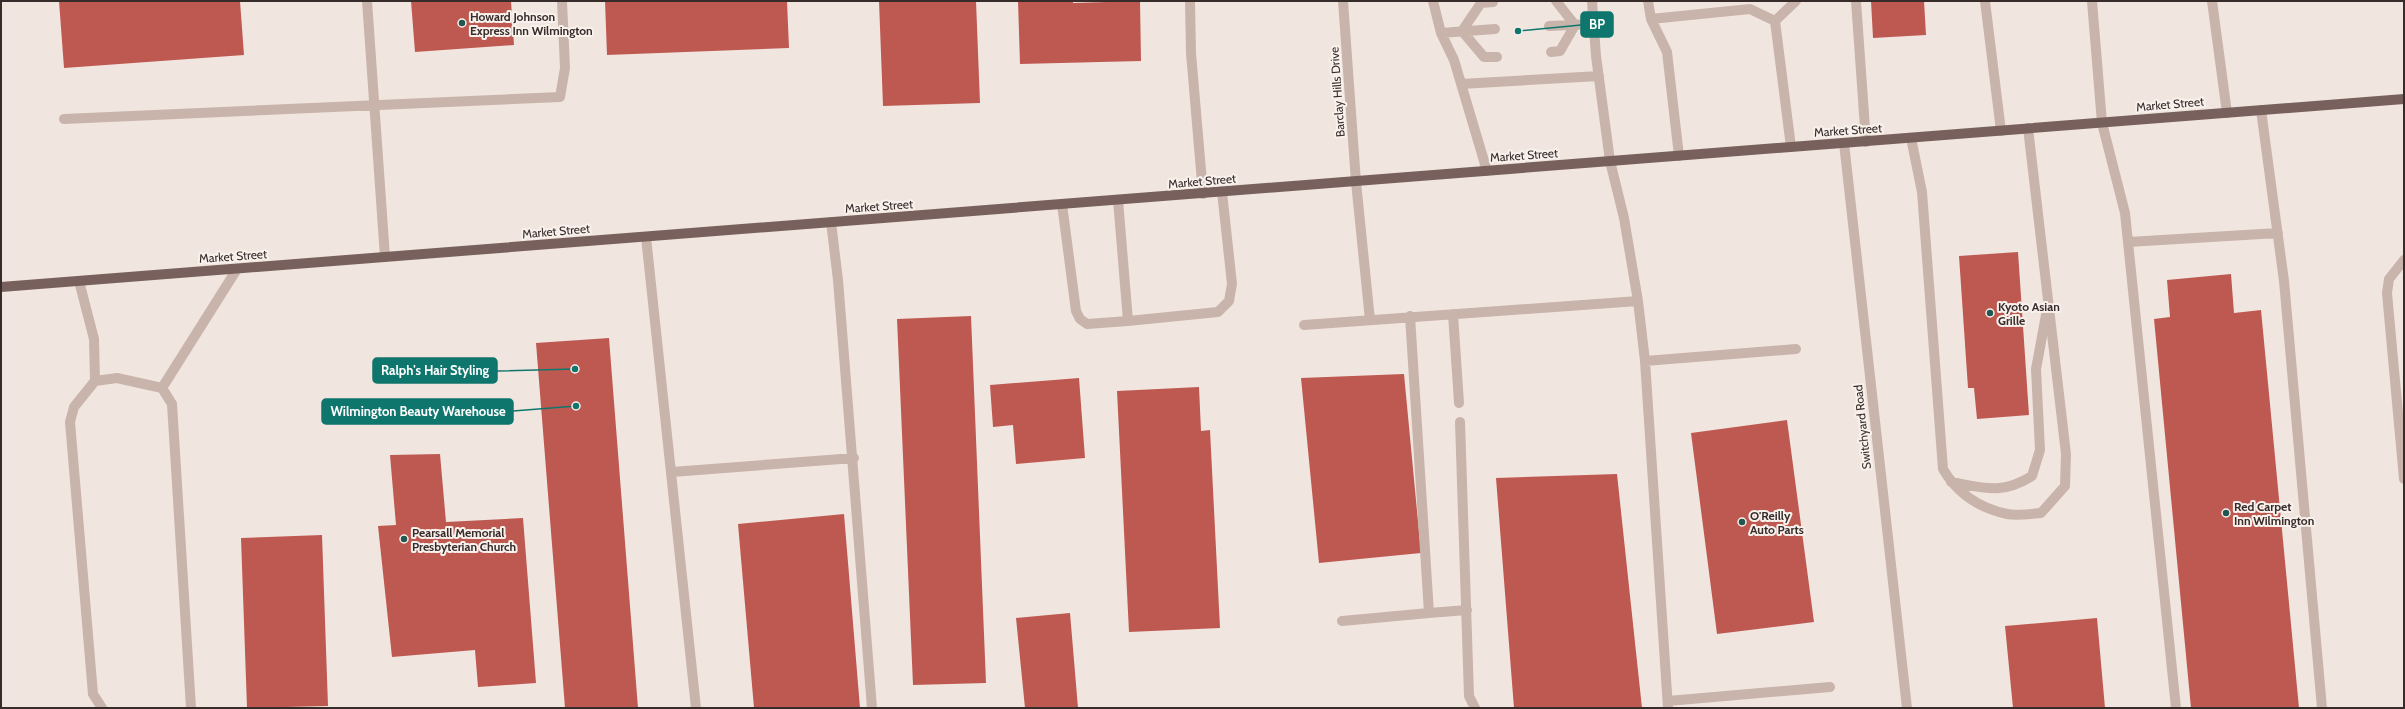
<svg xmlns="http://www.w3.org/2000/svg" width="2405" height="709" viewBox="0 0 2405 709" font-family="Cabin,sans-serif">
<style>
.building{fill:#be5951}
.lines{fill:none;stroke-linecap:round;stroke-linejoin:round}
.service{stroke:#c9b4ac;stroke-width:10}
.minor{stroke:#c9b4ac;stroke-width:10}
.primary{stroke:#78615d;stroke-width:10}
.poi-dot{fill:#225651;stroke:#f9f1ec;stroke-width:1.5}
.labels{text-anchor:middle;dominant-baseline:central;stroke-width:4;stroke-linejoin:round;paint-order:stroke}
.poi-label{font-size:12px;font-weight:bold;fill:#372c2a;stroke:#f9f1ec;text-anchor:start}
.street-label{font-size:12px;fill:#372c2a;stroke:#f9f1ec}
.leader{fill:none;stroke:#0f766e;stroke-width:1.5}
.callout-dot{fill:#0f766e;stroke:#f9f1ec;stroke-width:1.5}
.callout{fill:#0f766e;stroke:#0f766e;stroke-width:1.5}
.callout-label{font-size:13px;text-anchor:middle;font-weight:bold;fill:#fff}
</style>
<rect width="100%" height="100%" fill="#f1e6df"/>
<!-- building -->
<path class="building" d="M59 1H240L244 55 64 68Z
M411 1H511L514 45 415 52Z
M605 1H787L789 48 607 55Z
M879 1H976L980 103 883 106Z
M1018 1H1073V3L1140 1 1141 61 1020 64Z
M1871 1H1924L1926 35 1873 38Z
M2018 252 2029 415 1977 419 1974 388H1968L1959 256Z
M2231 274 2234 313 2261 310 2299 708H2191L2154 319 2170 317 2167 280Z
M971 316 986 683 913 685 897 319Z
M609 338 638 708H565L536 343Z
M1404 374 1421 553 1319 563 1301 378Z
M1079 378 1085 458 1016 464 1013 425 993 427 990 385Z
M1199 387 1201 431 1210 430 1220 628 1129 632 1117 391Z
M1787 420 1814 622 1717 634 1691 433Z
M440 454 446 522 523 518 536 683 478 687 475 650 392 657 378 526 396 525 390 455Z
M1617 474 1642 708H1514L1496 478Z
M844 514 860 708H754L738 524Z
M322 535 328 706 247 708 241 538Z
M1070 613 1078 708H1025L1016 618Z
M2097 618 2105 708H2013L2005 626Z"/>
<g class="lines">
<!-- service -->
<path class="service" d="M367 1 385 257
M1190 1 1191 53 1203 194
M1433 1 1441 33 1454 60 1487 171
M1592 1 1596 56 1610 161 1624 218 1638 301 1645 361 1796 349
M1648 1 1651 19 1667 52 1679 156
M1856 1 1866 142
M1985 1 2001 131
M2092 1 2102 123 2125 213 2176 708
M2212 1 2227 113
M1493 2 1481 3 1462 31 1484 57H1497
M1651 19 1750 9 1775 21
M1549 26 1593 24
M1441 33 1495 29
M1551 52 1560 51 1575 25 1556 1
M1461 84 1599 76
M2261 110 2284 281 2322 708
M64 119 560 97 565 68 562 1
M1911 138 1922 192 1943 469C1957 493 1979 508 2007 514 2017 516 2030 514 2041 513L2065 486 2066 454 2028 128
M1844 143 1907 708
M1791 147 1775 21 1796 1
M1356 182 1370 320
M1062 204 1076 311 1080 319 1087 324 1128 321 1118 200
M831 222 838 280 872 708
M646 237 696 708
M2128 242 2278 233
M2404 260 2389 279 2387 293 2404 479
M79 281 94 339 95 381 74 407 70 422 93 694 102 708
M1453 314 1459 403
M1128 321 1218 312 1229 301 1232 284 1222 192
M1304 325 1638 301
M1645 361 1668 708
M95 381 117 378 162 388 172 404 191 708
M162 388 237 269
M1460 422 1469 696 1475 708
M672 472 854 458
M1951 482C1985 488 2001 495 2032 476L2040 450 2036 369 2046 315
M1429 613 1467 610
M1342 621 1429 613 1410 316
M1668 701 1830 687"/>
<!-- minor -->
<path class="minor" d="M1343 1 1356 182"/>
<!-- primary -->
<path class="primary" d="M1 287 2404 99"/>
</g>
<!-- markers -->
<g class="poi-dot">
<circle cx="462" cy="23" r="4"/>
<circle cx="1990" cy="313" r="4"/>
<circle cx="2226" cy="513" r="4"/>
<circle cx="1742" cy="522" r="4"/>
<circle cx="404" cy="539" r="4"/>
</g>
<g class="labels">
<!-- poi labels -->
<g class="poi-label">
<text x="470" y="16">Howard Johnson<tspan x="470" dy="14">Express Inn Wilmington</tspan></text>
<text x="1998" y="306">Kyoto Asian<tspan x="1998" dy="14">Grille</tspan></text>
<text x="2234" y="506">Red Carpet<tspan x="2234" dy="14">Inn Wilmington</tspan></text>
<text x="1750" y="515">O'Reilly<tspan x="1750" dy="14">Auto Parts</tspan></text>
<text x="412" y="532">Pearsall Memorial<tspan x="412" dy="14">Presbyterian Church</tspan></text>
</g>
<!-- street labels -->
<g class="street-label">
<text transform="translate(1337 92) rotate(-94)">Barclay Hills Drive</text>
<text transform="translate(2170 104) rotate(-5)">Market Street</text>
<text transform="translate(1848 130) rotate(-4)">Market Street</text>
<text transform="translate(1524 155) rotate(-4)">Market Street</text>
<text transform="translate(1202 181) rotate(-5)">Market Street</text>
<text transform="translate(879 206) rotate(-4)">Market Street</text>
<text transform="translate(556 231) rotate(-5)">Market Street</text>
<text transform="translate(233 256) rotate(-4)">Market Street</text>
<text transform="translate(1862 427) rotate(-96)">Switchyard Road</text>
</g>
</g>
<!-- callouts -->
<path class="leader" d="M1518 31L1581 25M575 369L497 371M576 406L513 411"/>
<g class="callout-dot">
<circle cx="1518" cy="31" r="4"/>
<circle cx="575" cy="369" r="4"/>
<circle cx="576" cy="406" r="4"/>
</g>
<g class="callout">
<rect x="1581" y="12" width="32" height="25" rx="4"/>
<rect x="373" y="358" width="124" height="25" rx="4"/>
<rect x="322" y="399" width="191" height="25" rx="4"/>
</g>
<g class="callout-label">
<text x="1597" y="29">BP</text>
<text x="435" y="375">Ralph's Hair Styling</text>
<text x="418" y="416">Wilmington Beauty Warehouse</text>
</g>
<!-- border -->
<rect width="2405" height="709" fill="none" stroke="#372c2a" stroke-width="4"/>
</svg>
